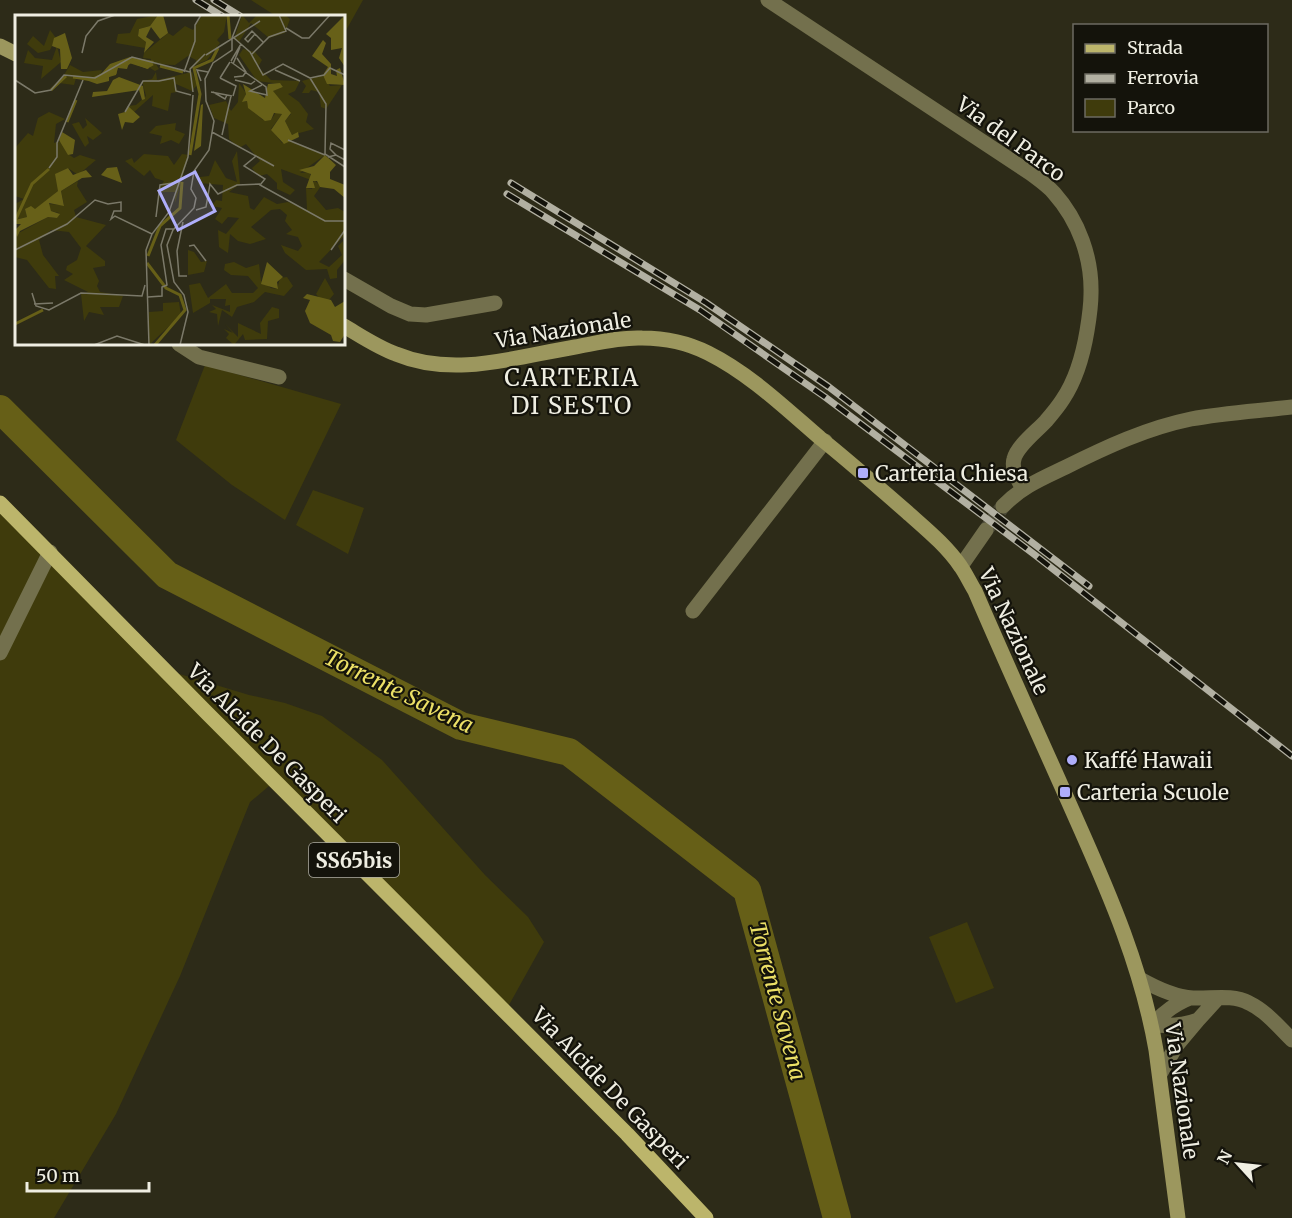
<svg xmlns="http://www.w3.org/2000/svg" width="1292" height="1218" viewBox="0 0 1292 1218" font-family="Merriweather,serif">
<style>
.green{fill:#3f3b0c}
.lines{fill:none;stroke-linecap:round;stroke-linejoin:round}
.river{stroke:#665f17;stroke-width:28}
.minor-tunnel{stroke:#4a4836;stroke-width:15;stroke-dasharray:15 8;stroke-linecap:butt}
.minor{stroke:#73704d;stroke-width:15}
.secondary{stroke:#9c975e;stroke-width:15}
.primary{stroke:#bcb56b;stroke-width:15}
.rail-casing{stroke:#b2b0a2;stroke-width:7}
.rail{stroke:#14130b;stroke-width:4.5;stroke-dasharray:14;stroke-linecap:butt}
.poi-dot{fill:#afaefa;stroke:#14130b;stroke-width:2}
.labels{text-anchor:middle;dominant-baseline:central;stroke-width:4.5;stroke-linejoin:round;paint-order:stroke}
.shield{fill:#14130b;stroke:#adaca2;stroke-width:1.5}
.shield-label{font-size:20px;font-weight:bold;fill:#efeee2}
.street-label{font-size:21px;fill:#efeee2;stroke:#14130b}
.poi-label{font-size:21px;fill:#efeee2;stroke:#14130b;text-anchor:start}
.water-label{font-size:22px;font-style:italic;fill:#ece066;stroke:#14130b}
.quarter-label{font-size:24px;letter-spacing:1.5px;fill:#efeee2;stroke:#14130b}
.inset-river{fill:none;stroke:#665f17;stroke-width:3}
.inset-road{fill:none;stroke:#7b7969;stroke-width:1.5}
.view{fill:#afaefa;fill-opacity:0.15;stroke:#afaefa;stroke-width:3}
.inset-edge{fill:none;stroke:#efeee2;stroke-width:3}
</style>
<rect width="100%" height="100%" fill="#2d2b18"/>
<!-- green -->
<path class="green" d="M251 0H363L344 34V16H276Z
M205 365 341 404 285 520 232 485 176 440Z
M313 490 364 508 348 554 296 525Z
M0 502 173 672 249 695 285 703 322 716 382 760 485 875 528 917 544 942 504 1014 351 864 269 786 250 802 180 976 116 1114 54 1218H0Z
M967 922 994 988 956 1003 929 937Z"/>
<g class="lines">
<!-- river -->
<path class="river" d="M0 409 167 575 461 726 569 752 747 890 837 1218"/>
<!-- minor-tunnel -->
<path class="minor-tunnel" d="M986 530 1003 506"/>
<!-- minor -->
<path class="minor" d="M768 0 1030 173C1038 179 1048 186 1054 193 1079 221 1092 258 1091 294 1091 306 1089 319 1087 331 1083 355 1077 378 1063 399 1058 407 1052 414 1046 421 1037 431 1017 446 1014 459 1011 469 1018 480 1023 489
M344 279 391 306 410 314 426 315 495 303
M179 344 199 357 279 377
M1003 506C1023 486 1041 479 1066 467 1106 447 1147 428 1191 419 1224 413 1258 411 1292 407
M961 566 986 530
M693 611 825 441
M0 653 50 552
M1140 979C1156 988 1175 997 1193 998 1211 999 1232 994 1249 1003 1266 1011 1279 1027 1292 1040
M1152 1025C1163 1013 1174 1004 1190 998
M1152 1025C1168 1026 1183 1026 1198 1020
M1160 1074 1177 1045 1198 1020 1218 998"/>
<!-- secondary -->
<path class="secondary" d="M0 46 16 54
M344 326C361 336 377 347 396 354 454 378 515 357 575 347 597 343 620 337 642 338 665 338 688 343 708 353 750 374 785 408 820 438 850 462 878 487 907 512 926 529 947 546 961 567 966 574 970 583 975 591 1008 668 1043 744 1077 821 1110 895 1142 969 1156 1050L1178 1218"/>
<!-- primary -->
<path class="primary" d="M0 503 207 713 627 1134 706 1218"/>
<!-- rail casing -->
<g class="rail-casing">
<path id="rail" d="M196 0 222 16
M214 0 240 16
M511 183 705 302 829 387 1089 586
M507 194 700 310 825 397 1035 555 1292 756"/>
</g>
<!-- rail -->
<use href="#rail" class="rail"/>
</g>
<!-- markers -->
<g class="poi-dot">
<rect x="857" y="467" width="12" height="12" rx="3"/>
<circle cx="1072" cy="760" r="6"/>
<rect x="1059" y="786" width="12" height="12" rx="3"/>
</g>
<g class="labels">
<!-- shield labels -->
<rect class="shield" x="309" y="843" width="90" height="34" rx="4.5"/>
<g class="shield-label">
<text x="354" y="860">SS65bis</text>
</g>
<!-- street labels -->
<g class="street-label">
<text transform="translate(1011 139) rotate(36)">Via del Parco</text>
<text transform="translate(563 330) rotate(-9)">Via Nazionale</text>
<text transform="translate(1014 631) rotate(65)">Via Nazionale</text>
<text transform="translate(267 743) rotate(45)">Via Alcide De Gasperi</text>
<text transform="translate(610 1088) rotate(46)">Via Alcide De Gasperi</text>
<text transform="translate(1182 1091) rotate(82)">Via Nazionale</text>
</g>
<!-- poi labels -->
<g class="poi-label">
<text x="875" y="473">Carteria Chiesa</text>
<text x="1084" y="760">Kaffé Hawaii</text>
<text x="1077" y="792">Carteria Scuole</text>
</g>
<!-- water labels -->
<g class="water-label">
<text transform="translate(399 691) rotate(26)">Torrente Savena</text>
<text transform="translate(778 1001) rotate(75)">Torrente Savena</text>
</g>
<!-- quarter labels -->
<g class="quarter-label">
<text x="572" y="377">CARTERIA<tspan x="572" dy="28">DI SESTO</tspan></text>
</g>
</g>
<!-- overview -->
<g transform="translate(15 15)">
<rect width="330" height="330" fill="#2d2b18"/>
<path d="M143 0 135 11 124 14 123 21 131 27 130 33 101 28 103 19 115 18 122 4ZM187 0H212L209 17 202 25 205 28 192 45 180 50 181 45 173 41 160 50 141 49 144 54 140 56 135 53 136 44 128 43 129 38 153 18 158 21 170 11 178 15ZM227 0 234 8 242 0H270L275 4 270 18 254 23 236 8 224 27 219 24ZM35 15 41 23 35 35 23 38 12 29 18 21 29 31ZM42 31 46 47 26 64 28 51 9 48 13 35 20 43 37 45ZM228 34 240 37 247 45 243 52 256 65 285 66 280 76 273 79 284 87 293 99 291 107 299 114 277 120 270 106 276 99 257 76 268 72 266 69 242 66 224 40ZM55 50 68 57 87 55 86 59 71 66 61 63 59 70 44 68ZM141 57 142 65 177 57 182 70 177 76 161 69 162 77 156 78 153 96 137 91 138 80 119 97 113 91 121 90 131 81 127 66 137 64ZM308 60 315 71 327 70 311 94 306 92 304 77 296 75 294 78H287L291 71 287 66ZM224 68 231 78 228 87 232 86 233 92 248 105H256L261 97 267 99 256 114 267 128 274 126 310 140 285 158 295 157 296 165 266 154 268 167 280 175 275 180 262 174V168L252 159 244 161 239 156 237 153 245 146 231 129 224 133 214 124 213 109 199 103 194 90 211 86 216 96 223 87ZM34 97 50 104 41 109 39 128 46 126 53 139 59 143 65 140 81 145 63 160 53 153 43 158V176L20 195 10 194 12 202 0 205V189L9 184 0 181V133L13 118 18 121 23 103ZM70 103 87 118 78 125 72 121 74 128 70 132 57 109 64 107 68 114 72 110ZM161 108 160 115 170 119 164 129 156 125 145 129 147 121 134 118 141 111ZM222 136 225 169 214 177 233 181 235 193 239 195 249 182 262 189 273 187 292 195 291 173 297 174 299 165 306 171 299 181 311 195 323 193 330 197V220L304 247 314 252 327 240 323 231 328 226 330 245 322 255V263L315 264 312 254 291 255 270 238 266 230 283 236 287 231 283 222 271 219 277 215 270 206 272 200 265 194 256 195 236 212 251 224 235 229 223 226 215 219 213 238 204 232 203 215 211 219 224 203 213 202 207 209 200 204 207 193 197 191 201 185 207 186 208 170 184 168 185 162 194 161 200 145 211 163 222 167 217 146ZM129 139 153 141 159 150 167 139 174 140 160 188V177H142L149 166 140 163 135 155 129 161 110 146 117 143 119 148ZM63 166 62 171 72 187 59 195 61 202 91 210 71 231 90 246V251L78 253 84 266 82 271 85 277 108 281 104 292H85L89 300 74 297 69 306 66 279 73 277 49 265 58 259 51 255 52 251 62 245 66 233 54 217 36 215 24 225 28 240 44 261H40L41 274 34 273 12 245 0 242V220L33 202 42 203 44 198 36 196 33 189 49 190 46 176ZM173 235 179 237 186 247 192 246 189 257 173 260ZM219 247 231 253 244 249 246 266 256 273 262 274 265 263 272 262 278 271 269 281 250 277 239 287 222 292 217 302 207 295 203 311 202 299 194 297 201 294 197 290 215 297V290L210 291 211 284H195V288L178 298 174 270 185 268 193 283 211 269 217 278H238L243 273 233 261 216 260 209 255 210 249ZM310 263 319 279 314 285H306L301 279ZM164 287 166 300 134 330V297L148 296V288ZM257 292 264 294V303L253 306 252 324 230 325 228 319 219 330 211 323 214 319 209 314 218 318 210 309 223 322V308L246 319 245 308Z" fill="#3f3b0c"/>
<path d="M143 0H148L153 18 145 24 136 12 131 22 139 27 129 38 131 27 123 21 124 14 135 11ZM330 0V52L324 43 327 33 316 35V23L311 19ZM50 18 57 43 52 54H46L45 34 37 31 39 23ZM308 25 311 28 307 39 316 49V59L322 61 321 55 325 53 330 70 312 69 308 60 313 52 297 41ZM115 42 139 46 133 54 114 48 112 54 103 53 101 60 94 62V66L82 69 71 65 86 59 95 49ZM104 62 128 71 130 84 127 85 124 75 77 82 78 77 92 76 98 65ZM265 68 268 72 258 76 276 98 270 106 277 120 283 117 284 122 269 129 256 115 267 99 259 98 256 105 250 106 233 93 232 86 227 87 231 79 228 69 250 83 253 69ZM188 89 186 131 179 136 186 90ZM113 91 125 102 118 108 110 107 107 115 103 99 110 97ZM47 117 60 125 58 139 53 140 44 125ZM310 140 321 150 315 157V164L330 170V183L319 174 305 172 302 166H298L300 173H291L296 159 284 155 299 151ZM102 152 107 168 86 160 92 153ZM53 153 58 160 71 155 77 162 67 163 46 176 49 191 34 188 36 196 45 199 42 203 33 202 5 216 2 222 0 215 6 209H0V205L12 202 10 194 16 191 20 194 43 176 40 159ZM252 247 268 262 262 267 263 274 246 269ZM292 279 316 285 320 292 330 286V319L325 327 318 326 316 320 295 308 290 296 295 285 288 283Z" fill="#676018"/>
<path class="inset-river" d="M213 0 215 24M104 50 110 51 116 46 132 52 138 49M145 51 168 57M58 62 80 65 100 58 101 52M36 75 51 61M52 107 61 85M175 140 185 79 179 53 197 45 203 33M0 206 17 169 34 154M133 241 145 211 165 193 167 167M132 248 151 273 165 280 170 295 140 330M0 309 28 295"/>
<path class="inset-road" d="M271 13 287 23H294L315 0M240 19 233 27 230 24 237 16 248 27M217 23 226 0M219 23 235 37 248 60 268 49 295 63M67 38 71 21 83 6 100 0M237 39 254 22 271 16 264 0M191 40 245 6M216 46 226 29M216 47 251 72 252 80 235 76 247 70M218 49 225 32M260 55 285 66M169 57 180 26V10L186 0M219 62 228 61 231 57 222 43M205 63 221 71 218 81M205 63 215 47M295 63 311 89 310 139 330 152M295 63 309 60 315 53 330 60M0 65 20 78 36 75 49 60 80 63 117 42 175 57M220 65 236 69 240 66M144 66 159 63 161 76 176 80M186 66 182 55 193 57M178 77 175 54 190 39M196 77 217 81M198 77 210 84 212 80M110 97 128 66H144M197 117 241 141 229 151 250 164 245 170 310 206H330M207 120 216 81M273 125 310 140M321 140 315 134 316 128 330 135M241 141 259 151M313 142 321 140 330 145M34 153 42 142V128L68 65M181 195 191 192 195 169 203 179 222 170 245 169M141 202 145 170 164 167M168 207 162 236 164 261H172M174 231 179 230 191 246M0 235 52 209 80 185 93 189 106 187V196H99L96 204 100 201 137 219M316 235 330 215M17 278 21 291 34 295 66 278 127 281 130 270M133 282 147 281V272L152 270 146 230 151 214H159M19 289 38 288M79 330 102 321 130 330M134 330 131 235 137 219 154 197 173 142 178 80M165 330 173 297 169 280 159 267 152 230 158 215 179 193 181 183 176 174 179 156 194 135 199 106 191 86 190 64 198 48 217 35V23"/>
<path class="view" d="M180 157 200 196 163 215 144 176Z"/>
<rect width="330" height="330" class="inset-edge"/>
</g>
<!-- legend -->
<rect x="1073" y="24" width="195" height="108" fill="#14130b" stroke="#6c6b61" stroke-width="1.5"/>
<rect x="1085" y="44" width="30" height="9" fill="#bcb56b" stroke="#6c6b61" stroke-width="1.5"/>
<text x="1127" y="54" font-size="18" fill="#efeee2">Strada</text>
<rect x="1085" y="74" width="30" height="9" fill="#b2b0a2" stroke="#6c6b61" stroke-width="1.5"/>
<text x="1127" y="84" font-size="18" fill="#efeee2">Ferrovia</text>
<rect x="1085" y="99" width="30" height="18" fill="#3f3b0c" stroke="#6c6b61" stroke-width="1.5"/>
<text x="1127" y="114" font-size="18" fill="#efeee2">Parco</text>
<!-- north arrow -->
<g transform="translate(1238 1164) rotate(297)" stroke="#14130b" stroke-width="4.5" paint-order="stroke">
<path d="M0-4.5L10 22L0 15L-10 22Z" fill="#efeee2"/>
<text y="-9" font-size="16" font-weight="bold" text-anchor="middle" fill="#efeee2">N</text>
</g>
<!-- scale -->
<path d="M27 1182v9h122v-9" fill="none" stroke="#efeee2" stroke-width="3"/>
<text x="36" y="1182" font-size="18" fill="#efeee2" stroke="#14130b" stroke-width="4.5" paint-order="stroke">50 m</text>
</svg>
